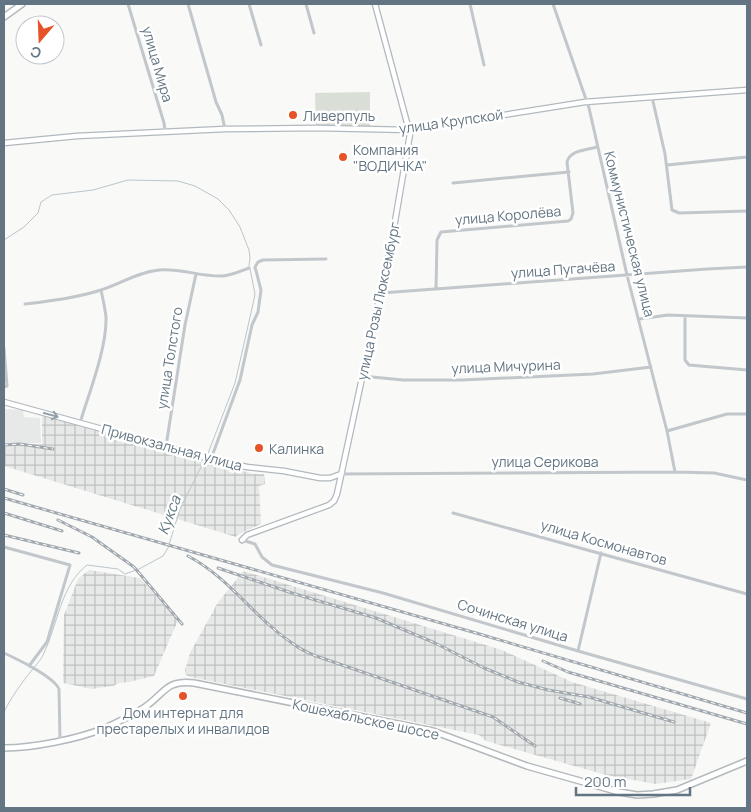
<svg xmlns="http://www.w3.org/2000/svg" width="751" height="812" viewBox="0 0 751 812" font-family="Manrope,sans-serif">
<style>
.built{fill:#e7e8e8}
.industrial{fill:url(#industrial-grid)}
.green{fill:#d9ded6}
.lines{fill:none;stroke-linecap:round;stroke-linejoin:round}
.stream{stroke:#bac6ca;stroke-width:1}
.secondary-casing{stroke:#b2b9be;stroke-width:7}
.primary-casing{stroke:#b3b9bd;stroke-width:8}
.street{stroke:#c2c7cb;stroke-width:3}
.secondary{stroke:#fff;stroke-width:4.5}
.primary{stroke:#fff;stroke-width:5}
.rail-casing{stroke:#a1a9af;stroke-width:3}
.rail{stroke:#fff;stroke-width:1;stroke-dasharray:4;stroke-linecap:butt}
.oneway{stroke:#929ea8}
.poi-dot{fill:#e75329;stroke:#fff;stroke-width:2}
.labels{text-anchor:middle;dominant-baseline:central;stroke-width:5;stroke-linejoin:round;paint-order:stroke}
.street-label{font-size:14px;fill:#637582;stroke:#fff}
.poi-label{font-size:14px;fill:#637582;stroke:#fff;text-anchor:start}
.water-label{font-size:15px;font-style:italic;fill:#5e747c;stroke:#fff}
</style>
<defs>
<pattern id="industrial-grid" width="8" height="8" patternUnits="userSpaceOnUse" patternTransform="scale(1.25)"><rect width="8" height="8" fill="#e7e8e8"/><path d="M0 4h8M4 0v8" fill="none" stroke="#bfc1c1"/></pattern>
</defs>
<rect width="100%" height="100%" fill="#f9f9f7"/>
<!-- built -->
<path class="built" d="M4 409 23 410 24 417 40 418 41 443 4 444Z"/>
<!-- industrial -->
<path class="industrial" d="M42 414 253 474H264L265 484 259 486 261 524 237 535 236 537 4 466V445L42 444Z
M89 570 140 578 178 620 154 676 129 682 119 683 113 686 92 689 63 683 64 615 78 579Z
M243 571 502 650 572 682 711 723 691 779 655 784 606 775 486 741 479 735 190 677 186 675 185 670 190 653 217 604Z"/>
<!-- green -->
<path class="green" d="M370 92V127L316 125 315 93Z"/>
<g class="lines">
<!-- stream -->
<path class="stream" d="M4 240 24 227 38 213 41 202 52 195 93 190 128 180 178 181 195 186 218 199 229 210 240 227 249 250 250 258 249 266
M207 456 235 383 253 304 255 294 250 269
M4 712C10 699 23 681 32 670 36 665 41 660 43 655 58 625 60 586 87 565L118 569 125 574 139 569 163 556 168 548 180 509 205 459"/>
<!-- secondary casing -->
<g class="secondary-casing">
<path id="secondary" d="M4 143 77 136 225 129 316 128 410 130 585 102 747 90
M4 402 211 459 247 467 284 471 320 478H330L341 474
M242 540 247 535 329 505 334 501 337 494 392 239 410 134 375 4"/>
</g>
<!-- primary casing -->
<g class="primary-casing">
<path id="primary" d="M4 17 22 4
M4 748C33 748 78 739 105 728 118 722 133 715 145 707 166 692 166 680 194 683L433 731 527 766 619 792 637 795 653 794 677 790 747 761"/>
</g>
<!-- street -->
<path class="street" d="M128 4 164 123 165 131
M188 4 216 102 222 115 225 129
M249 4 261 45
M306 4 314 33
M470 4 484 65
M553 4 589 108 627 275 667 431 675 472
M652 97 665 154 672 210 679 213 747 211
M667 165 747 157
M453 183 569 172
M436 289 437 240 441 232 568 221 571 219 573 213 567 162C570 150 586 150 597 147
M381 293 707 269 747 267
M25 304C50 301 76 298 101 290 120 284 138 272 159 270 181 268 201 277 223 276 232 275 241 271 249 268
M685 316V360L689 365 747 370
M639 319 668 315 747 318
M4 348 7 386 4 387
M362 376 403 380H462L593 374 651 367
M80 423C89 393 107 348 106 317 105 308 103 299 101 290
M667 431 727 414H747
M166 446 185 325 196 274
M211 459 240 380 252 325 258 312 261 290 255 267 258 262 263 260 326 259
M341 474 675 472 714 473 747 480
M453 513 747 594
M242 540 255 544 262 557 272 565 383 593 578 651 747 699
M4 547 70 565 47 642 29 666
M578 651 601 553
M4 653C17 659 54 677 59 689L60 740"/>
<!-- secondary -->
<use href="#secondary" class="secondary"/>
<!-- primary -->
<use href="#primary" class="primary"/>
<!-- rail casing -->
<g class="rail-casing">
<path id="rail" d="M4 445 20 444 53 449
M4 489 23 495
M4 498 476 633 747 713
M4 513 62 531
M58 520 92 537 134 567 182 624
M4 535 79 553
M188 556C230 578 256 620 295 645 301 650 309 653 316 656L493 717 535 746
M218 568 292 593 376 618 435 643 484 668 518 682 548 690 589 697 674 722
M543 661 568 672 747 724
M560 698 580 704"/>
</g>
<!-- rail -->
<use href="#rail" class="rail"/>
</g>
<!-- one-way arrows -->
<defs><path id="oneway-shaft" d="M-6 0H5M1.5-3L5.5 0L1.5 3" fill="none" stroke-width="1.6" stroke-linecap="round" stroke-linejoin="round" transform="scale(1.25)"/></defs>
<use class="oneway" href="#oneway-shaft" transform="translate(51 415) rotate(15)"/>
<!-- markers -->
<g class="poi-dot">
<circle cx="293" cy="115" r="5"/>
<circle cx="343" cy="157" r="5"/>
<circle cx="259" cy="448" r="5"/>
<circle cx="183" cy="696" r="5"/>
</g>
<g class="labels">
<!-- street labels -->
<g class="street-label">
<text transform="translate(158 64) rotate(74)">улица Мира</text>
<text transform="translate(451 121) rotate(-8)">улица Крупской</text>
<text transform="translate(508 215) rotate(-5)">улица Королёва</text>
<text transform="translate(630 234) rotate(76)">Коммунистическая улица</text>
<text transform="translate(563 269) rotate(-4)">улица Пугачёва</text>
<text transform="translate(378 301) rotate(-78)">улица Розы Люксембург</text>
<text transform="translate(169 358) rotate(-81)">улица Толстого</text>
<text transform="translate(506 366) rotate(-2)">улица Мичурина</text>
<text transform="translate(172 447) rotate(15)">Привокзальная улица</text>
<text x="545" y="461">улица Серикова</text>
<text transform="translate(604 542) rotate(16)">улица Космонавтов</text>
<text transform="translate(513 620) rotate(17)">Сочинская улица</text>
<text transform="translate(366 719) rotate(12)">Кошехабльское шоссе</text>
</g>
<!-- poi labels -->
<g class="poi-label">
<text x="303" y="115">Ливерпуль</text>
<text x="353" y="149">Компания<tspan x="353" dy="16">"ВОДИЧКА"</tspan></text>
<text x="269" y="448">Калинка</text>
<text x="183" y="712" text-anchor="middle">Дом интернат для<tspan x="183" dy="16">престарелых и инвалидов</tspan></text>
</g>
<!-- water labels -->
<g class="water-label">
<text transform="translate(169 515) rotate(-70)">Кукса</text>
</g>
</g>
<!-- border -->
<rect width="751" height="812" fill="none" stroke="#637582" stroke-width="10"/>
<!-- north arrow -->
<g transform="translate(40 40) rotate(199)"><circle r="24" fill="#ffffff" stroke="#c1c8cd"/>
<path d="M0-4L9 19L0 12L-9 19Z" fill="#e75329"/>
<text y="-8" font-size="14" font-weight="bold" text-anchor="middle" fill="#637582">С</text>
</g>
<!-- scale -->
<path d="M576 787v8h114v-8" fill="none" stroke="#637582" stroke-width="2.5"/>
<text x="584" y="787" font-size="15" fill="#637582" stroke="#ffffff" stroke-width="4" paint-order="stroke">200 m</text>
</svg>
